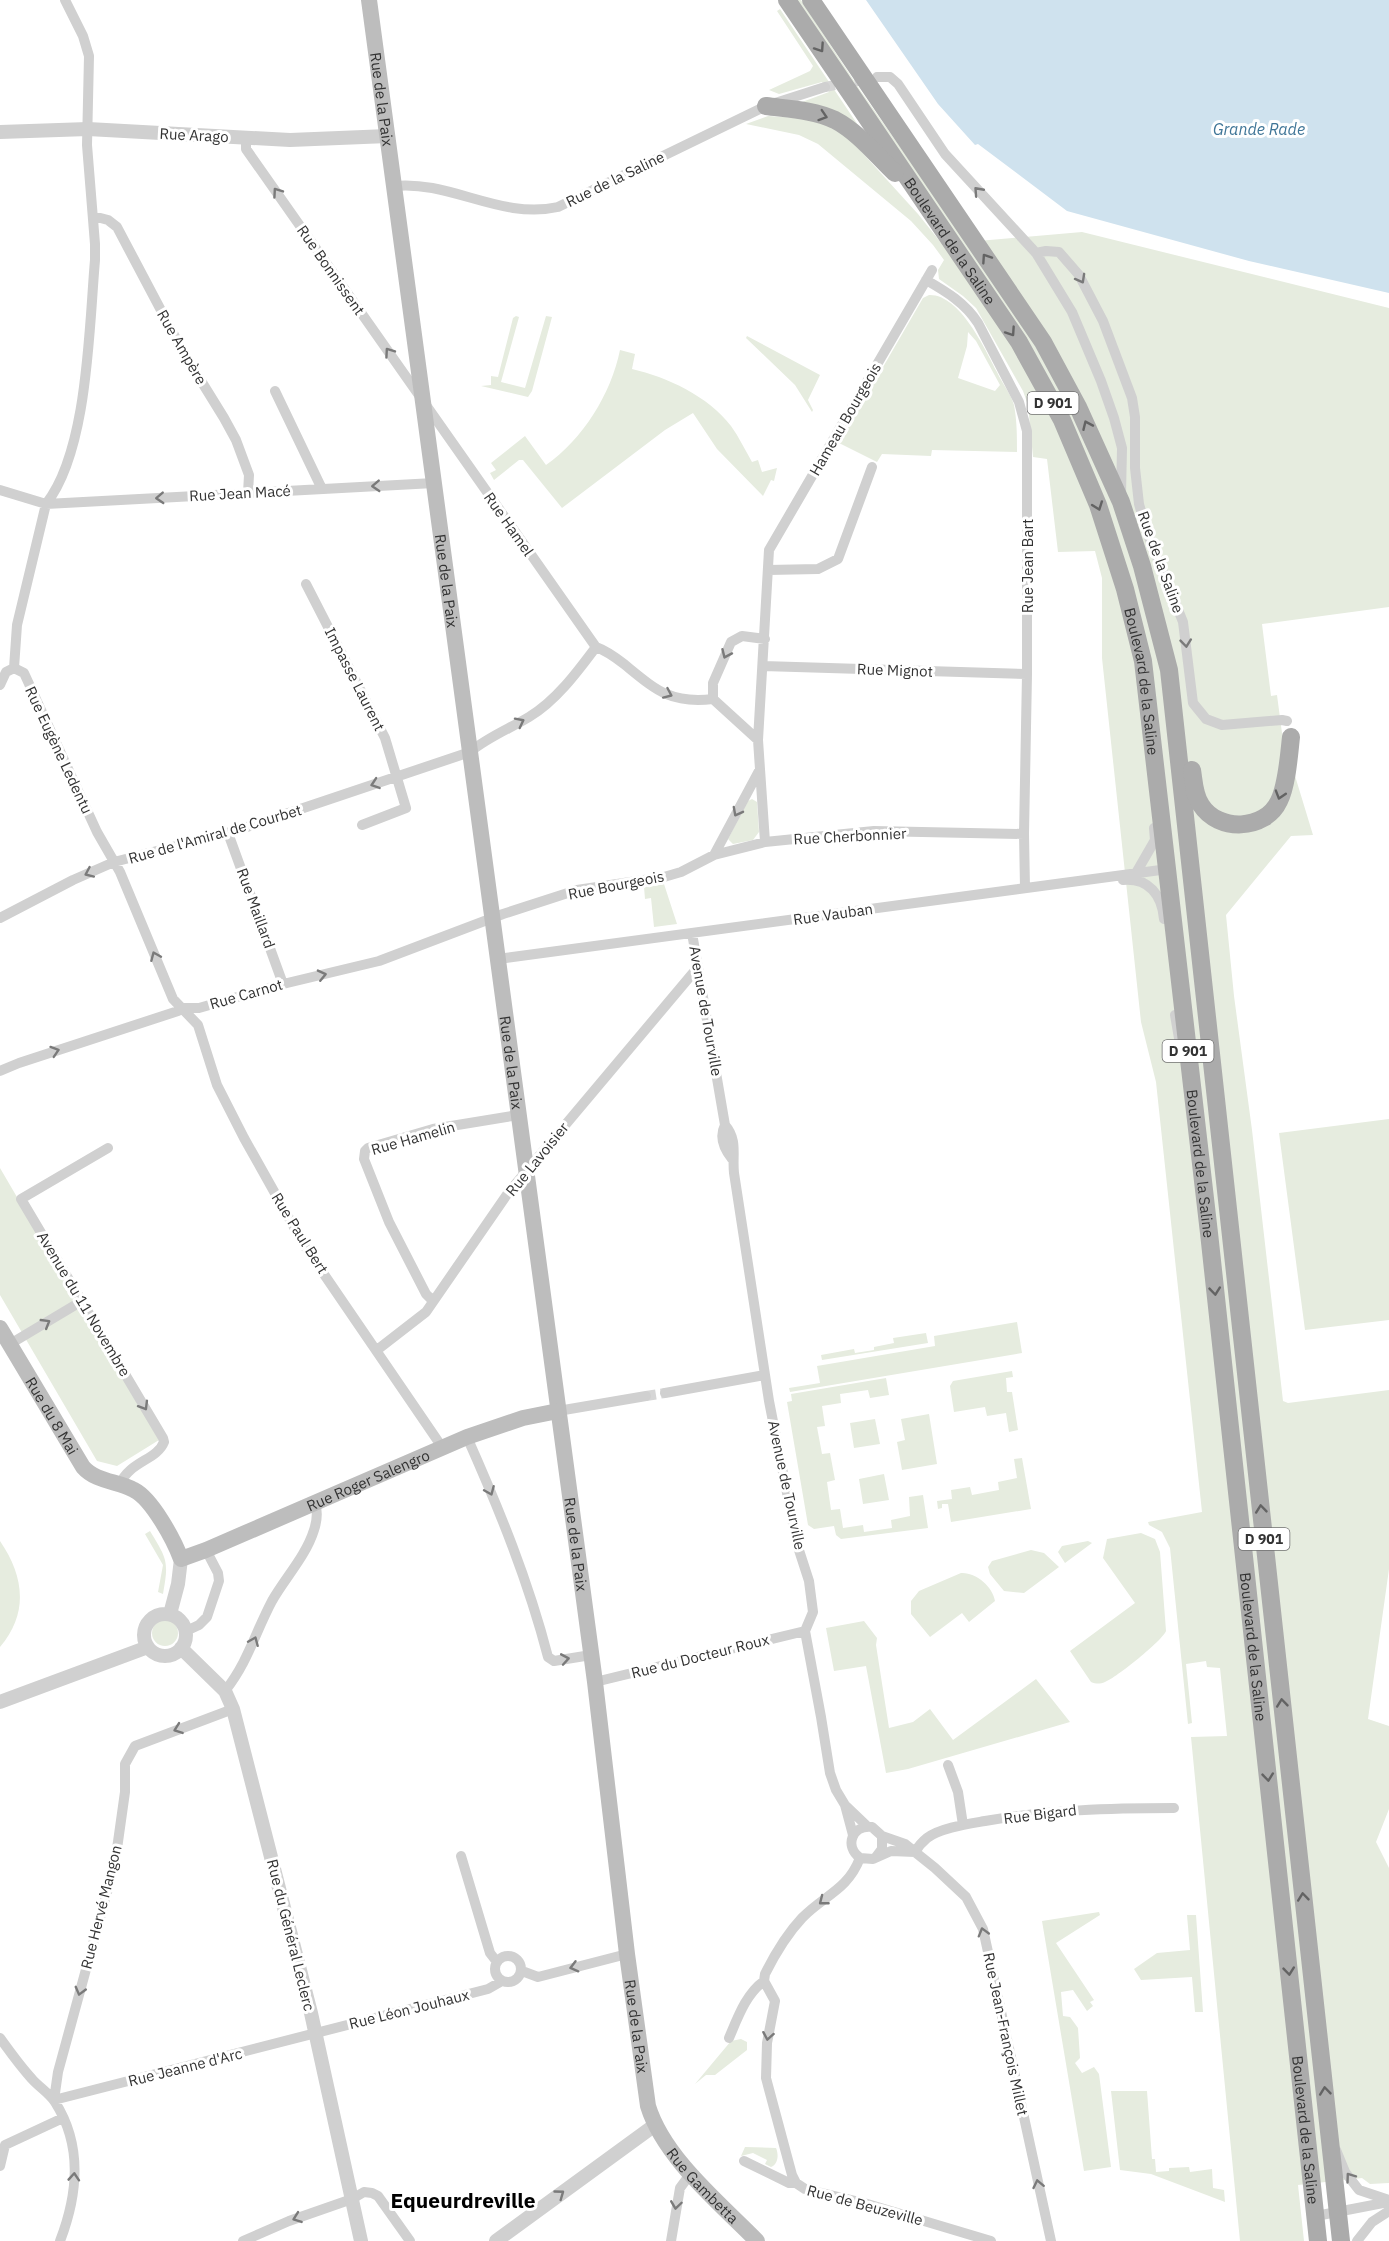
<svg xmlns="http://www.w3.org/2000/svg" width="1389" height="2241" viewBox="0 0 1389 2241" font-family="'IBM Plex Sans',sans-serif">
<style>
.green{fill:#e6ecdf;fill-rule:evenodd}
.water{fill:#cfe2ee}
.lines{fill:none;stroke-linecap:round;stroke-linejoin:round}
.minor-tunnel{stroke:#d6d6d6;stroke-width:10;stroke-dasharray:10 5;stroke-linecap:butt}
.minor{stroke:#d0d0d0;stroke-width:10}
.tertiary{stroke:#d0d0d0;stroke-width:14}
.secondary{stroke:#bdbdbd;stroke-width:16}
.primary{stroke:#ababab;stroke-width:18}
.oneway{stroke:#636363}
.oneway2{stroke:#7a7a7a}
.labels{text-anchor:middle;dominant-baseline:central;stroke-width:6;stroke-linejoin:round;paint-order:stroke}
.shield{fill:#fff;stroke:#707070;stroke-width:1.5}
.shield-label{font-size:14px;font-weight:bold;fill:#333}
.street-label{font-size:15px;fill:#333;stroke:#fff}
.water-label{font-size:16px;font-style:italic;fill:#3f7597;stroke:#fff}
.district-label{font-size:21px;font-weight:bold;fill:#000;stroke:#fff}
</style>
<rect width="100%" height="100%" fill="#fff"/>
<!-- green -->
<path class="green" d="M793 0H801L860 90 967 242 1082 232 1389 308V607L1262 624 1271 696 1277 695 1282 733 1313 835 1291 836 1226 915 1234 996 1252 1130 1283 1401 1288 1403 1389 1390V1569L1368 1719 1389 1726V1809L1376 1842 1389 1868V2183L1370 2184 1362 2178 1298 2185 1304 2241H1240L1191 1737 1227 1736 1220 1668 1207 1667 1206 1661 1186 1664 1192 1723 1188 1724 1170 1548 1162 1532 1149 1525 1148 1522 1202 1512 1156 1082 1141 1022 1102 658V578L1095 551 1058 552 1047 459 1033 457 1028 405 1023 391 976 308 963 296 939 279 938 270 944 260 933 245 911 221 818 144 799 135 746 124 768 116 816 119 848 137 918 214 942 244Z
M780 9 866 137 794 105 829 92 822 82 779 94 769 90 810 71 813 66 777 11Z
M929 295C960 294 985 349 997 372 1002 383 1011 394 1014 405 1017 421 1017 436 1017 452L932 450 931 456 882 454 877 462 839 443 923 298ZM968 332 976 341 1000 385 995 391 958 378 967 346Z
M516 316 519 317 501 382 525 388 546 316 552 317 532 391 528 397 481 386 491 385V376L498 377 513 318Z
M747 336 820 375 808 400 813 410 812 412 795 385 746 338Z
M620 350 635 354 632 369C667 377 708 396 731 426 739 437 745 450 752 462L758 460 762 472 777 468 774 481 771 480 763 496 717 449 693 413 665 430 562 508 523 460H519L494 480 490 473 496 470 491 463 525 436 546 465C583 439 611 394 620 350Z
M752 799 757 802 759 832 753 840 733 844 728 839 748 801Z
M664 884 677 924 654 927 651 898 645 899 644 887Z
M1389 1119V1320L1305 1330 1279 1133Z
M0 1168 159 1440 117 1466 97 1461 0 1295Z
M1017 1322 1022 1353 790 1392 789 1388 820 1383 817 1366 935 1346 934 1336Z
M926 1333 928 1343 822 1360 821 1355 854 1349 855 1353 874 1350V1347L894 1343 893 1338Z
M1012 1371 1013 1377 1006 1378 1007 1392H1012L1018 1430 1009 1432 1006 1413 987 1416 985 1407 954 1412 950 1386 953 1381Z
M886 1378 889 1395 870 1398 868 1390 840 1394 841 1403 822 1406 825 1426 817 1427 822 1454 830 1453 835 1480 827 1482 831 1510 840 1509 843 1528 863 1525 864 1532 892 1528 891 1520 910 1516 909 1497 923 1495 928 1528 841 1539 836 1535 834 1526 814 1529 808 1525 787 1402 792 1401 791 1394Z
M929 1414 937 1464 902 1470 897 1442 905 1440 901 1419Z
M875 1419 880 1444 854 1448 850 1423Z
M1022 1458 1031 1509 951 1522 948 1504H942V1508L938 1509 937 1501 952 1499 951 1490 970 1487 972 1495 999 1490 998 1482 1017 1478 1014 1459Z
M884 1474 889 1500 863 1504 859 1479Z
M150 1531C167 1559 169 1561 163 1594L158 1592 163 1565 145 1534Z
M1141 1533 1155 1539 1160 1552 1166 1631C1163 1640 1116 1678 1105 1682 1100 1684 1096 1684 1091 1682L1070 1651 1135 1603 1103 1558 1107 1539Z
M0 1541C24 1576 29 1613 0 1647Z
M1088 1541 1092 1543 1065 1563 1058 1552 1062 1546Z
M1031 1550 1044 1553 1059 1567 1024 1593 1004 1591 990 1574 988 1567 992 1561Z
M961 1573C976 1572 993 1587 995 1601L969 1622 962 1613 930 1637 911 1614V1601L919 1591Z
M152 1633a13 13 0 1 1 26 0a13 13 0 1 1-26 0Z
M864 1621 877 1638 876 1645 889 1728 913 1722 930 1709 953 1740 1036 1679 1070 1722 908 1769 886 1773 866 1666 834 1671 826 1628Z
M1099 1912 1100 1915 1056 1943 1094 2000 1090 2002 1093 2006 1087 2011 1073 1990 1061 1992 1063 2016 1070 2017 1078 2028 1080 2058 1075 2063 1082 2073 1094 2067 1099 2074 1111 2167 1084 2171 1042 1921Z
M1187 1915H1196L1203 2012H1195L1192 1977 1141 1980 1134 1969 1157 1953 1190 1950Z
M741 2039 747 2042V2050L715 2075H706L695 2084 731 2041Z
M1111 2091H1147L1152 2159H1155L1156 2172 1169 2171V2168L1189 2167 1190 2172 1212 2169 1213 2188 1224 2190 1225 2202 1151 2174 1120 2170Z
M745 2147 776 2148C779 2155 778 2164 771 2167L765 2164 767 2160 753 2153 741 2156Z"/>
<!-- water -->
<path class="water" d="M866 0H1389V293L1249 261 1067 211 978 144 975 145 938 104Z"/>
<g class="lines">
<!-- minor-tunnel -->
<path class="minor-tunnel" d="M825 87 868 79
M646 1396 665 1393"/>
<!-- minor -->
<path class="minor" d="M877 77H890L898 84 945 154 1036 253 1072 312 1101 381 1114 418 1122 448 1121 495
M246 137V149L596 647
M394 186C450 180 501 220 558 207L766 106 825 87
M93 216 108 220 117 227 182 350 224 418 236 440 249 475 248 493
M1036 253 1046 251 1059 252 1079 275 1103 321 1132 398 1135 417V468L1139 504 1147 532 1183 622 1193 703 1206 719 1222 725 1282 720 1287 721
M926 280C947 292 965 303 978 323L1019 402 1027 431V674L1024 834 1025 888
M275 391 322 489
M0 490 46 504 434 483
M768 570 818 569 838 559 872 467
M306 584 385 738 406 808 362 825
M763 666 1027 674
M14 668 24 673 97 832 120 872 173 999 198 1025 217 1085 244 1138 304 1245 442 1447
M14 668 17 625 46 504C88 451 89 328 95 260V244L87 145 89 56 83 36 65 0
M0 685 6 672 14 668
M713 699V683L731 642 742 636 765 639
M228 833 283 984
M765 842 758 740 769 550 932 270
M714 855 760 769
M1136 873 1155 840 1154 828
M1123 880C1149 878 1162 895 1164 919
M0 918 73 880 114 862 238 830 470 752C488 737 509 729 529 717 556 701 578 671 596 647 607 651 615 657 624 664 656 690 670 704 713 699L758 740
M692 933 725 1125C719 1137 724 1149 732 1159
M498 959 1168 869
M1175 1015 1181 1050
M0 1071 19 1063 178 1011 181 1008H199L283 984 379 961 503 914 577 890 664 877 681 872 714 855 765 842 874 831 1024 834
M725 1125C738 1140 732 1155 734 1173L769 1401 797 1544 809 1581 813 1612 805 1631 821 1717 830 1773 836 1790 845 1805 853 1835
M108 1148 21 1199 163 1438 164 1442C157 1460 130 1461 120 1484
M433 1301 426 1294 389 1222 364 1159 365 1151 368 1148 433 1129 518 1115
M10 1344 82 1301
M377 1350 426 1312 508 1193 698 967
M665 1393 765 1375
M558 1411 646 1396
M467 1437C499 1509 528 1580 548 1657L554 1661 591 1655
M186 1631 199 1625 207 1617 219 1581 218 1573 206 1550
M595 1682 805 1631
M225 1691C248 1662 255 1633 272 1601 285 1578 306 1556 314 1530 317 1521 318 1512 315 1503
M233 1709 135 1746 125 1764V1792L115 1863 58 2072 54 2100 488 1989 502 1981
M948 1765 958 1792 963 1825
M845 1805 867 1826
M882 1836 905 1844 935 1868 966 1897 983 1929 1051 2241
M915 1852C918 1847 922 1842 927 1838 940 1828 968 1824 985 1821 1048 1810 1110 1808 1174 1808
M461 1856 490 1953 497 1962
M876 1857 882 1849V1836L872 1827C852 1825 844 1846 860 1858L873 1859 891 1851 915 1852
M495 1969a13 13 0 1 1 26 0a13 13 0 1 1-26 0Z
M522 1971 538 1977 627 1954
M764 1981 775 2001 767 2043 766 2078 792 2175 796 2183
M0 2038C10 2052 20 2066 32 2079 39 2087 49 2093 55 2102 83 2146 78 2194 60 2241
M729 2038C738 2017 746 1994 764 1981L765 1974C775 1954 786 1935 802 1918 824 1895 847 1891 860 1858
M1336 2150 1345 2172 1359 2190 1389 2200
M744 2161 789 2183H796L805 2189 864 2203 991 2241
M0 2166 5 2145 63 2118
M1316 2216 1389 2202
M243 2241 289 2221 352 2199 364 2192 372 2193 378 2196 410 2241
M671 2241 680 2188 691 2173
M1357 2241 1372 2222 1389 2211"/>
<!-- tertiary -->
<path class="tertiary" d="M0 132 88 129 290 140 388 136
M170 1614 178 1584 181 1559
M144 1635a21 21 0 1 1 42 0a21 21 0 1 1-42 0Z
M181 1648 225 1691 233 1709 311 2013 361 2241
M0 1702 148 1647
M496 2241 655 2125"/>
<!-- secondary -->
<g class="secondary">
<path id="s1" d="M369 0 595 1682 627 1954 648 2106C664 2158 720 2203 757 2241"/>
<path id="s2" d="M0 1328 83 1467C96 1482 118 1481 134 1490 152 1499 174 1540 181 1559L206 1550 467 1437 523 1418 558 1411"/>
</g>
<!-- primary -->
<g class="primary">
<path id="s3" d="M787 0 1019 342 1062 420 1098 505 1125 589 1143 661 1209 1233 1318 2241"/>
<path d="M811 0 1043 342 1078 407 1121 502 1142 566 1169 670 1341 2241"/>
<path d="M766 106C789 109 814 110 835 120 858 132 877 156 895 173"/>
<path d="M1192 770C1194 782 1194 795 1201 805 1218 832 1265 831 1279 801 1287 785 1289 755 1291 737"/>
</g>
</g>
<!-- one-way arrows -->
<defs><path id="oneway-chevron" d="M-2-3.5L2.5 0L-2 3.5" fill="none" stroke-width="1.6" stroke-linecap="round" stroke-linejoin="round" transform="scale(1.5)"/></defs>
<g class="oneway">
<use href="#oneway-chevron" transform="translate(820 48) rotate(56)"/>
<use href="#oneway-chevron" transform="translate(823 116) rotate(18)"/>
<use href="#oneway-chevron" transform="translate(986 258) rotate(-124)"/>
<use href="#oneway-chevron" transform="translate(1011 332) rotate(56)"/>
<use href="#oneway-chevron" transform="translate(1087 425) rotate(-114)"/>
<use href="#oneway-chevron" transform="translate(1098 506) rotate(70)"/>
<use href="#oneway-chevron" transform="translate(1280 795) rotate(107)"/>
<use href="#oneway-chevron" transform="translate(1215 1291) rotate(84)"/>
<use href="#oneway-chevron" transform="translate(1261 1509) rotate(-96)"/>
<use href="#oneway-chevron" transform="translate(1282 1703) rotate(-96)"/>
<use href="#oneway-chevron" transform="translate(1268 1777) rotate(84)"/>
<use href="#oneway-chevron" transform="translate(1303 1897) rotate(-96)"/>
<use href="#oneway-chevron" transform="translate(1289 1971) rotate(84)"/>
<use href="#oneway-chevron" transform="translate(1325 2091) rotate(-96)"/>
</g>
<g class="oneway2">
<use href="#oneway-chevron" transform="translate(978 191) rotate(-132)"/>
<use href="#oneway-chevron" transform="translate(277 192) rotate(-125)"/>
<use href="#oneway-chevron" transform="translate(1081 279) rotate(61)"/>
<use href="#oneway-chevron" transform="translate(389 352) rotate(-125)"/>
<use href="#oneway-chevron" transform="translate(376 486) rotate(177)"/>
<use href="#oneway-chevron" transform="translate(160 498) rotate(177)"/>
<use href="#oneway-chevron" transform="translate(1186 643) rotate(84)"/>
<use href="#oneway-chevron" transform="translate(726 654) rotate(114)"/>
<use href="#oneway-chevron" transform="translate(668 694) rotate(24)"/>
<use href="#oneway-chevron" transform="translate(520 722) rotate(-27)"/>
<use href="#oneway-chevron" transform="translate(375 784) rotate(161)"/>
<use href="#oneway-chevron" transform="translate(737 812) rotate(118)"/>
<use href="#oneway-chevron" transform="translate(89 873) rotate(156)"/>
<use href="#oneway-chevron" transform="translate(155 956) rotate(-113)"/>
<use href="#oneway-chevron" transform="translate(322 975) rotate(-13)"/>
<use href="#oneway-chevron" transform="translate(55 1051) rotate(-18)"/>
<use href="#oneway-chevron" transform="translate(46 1323) rotate(-31)"/>
<use href="#oneway-chevron" transform="translate(144 1406) rotate(59)"/>
<use href="#oneway-chevron" transform="translate(490 1491) rotate(67)"/>
<use href="#oneway-chevron" transform="translate(254 1641) rotate(-67)"/>
<use href="#oneway-chevron" transform="translate(565 1659) rotate(-10)"/>
<use href="#oneway-chevron" transform="translate(178 1729) rotate(160)"/>
<use href="#oneway-chevron" transform="translate(823 1901) rotate(142)"/>
<use href="#oneway-chevron" transform="translate(983 1932) rotate(-106)"/>
<use href="#oneway-chevron" transform="translate(574 1967) rotate(165)"/>
<use href="#oneway-chevron" transform="translate(80 1991) rotate(105)"/>
<use href="#oneway-chevron" transform="translate(768 2036) rotate(100)"/>
<use href="#oneway-chevron" transform="translate(74 2177) rotate(-86)"/>
<use href="#oneway-chevron" transform="translate(1350 2177) rotate(-126)"/>
<use href="#oneway-chevron" transform="translate(1038 2184) rotate(-102)"/>
<use href="#oneway-chevron" transform="translate(560 2194) rotate(-36)"/>
<use href="#oneway-chevron" transform="translate(676 2205) rotate(98)"/>
<use href="#oneway-chevron" transform="translate(297 2218) rotate(160)"/>
</g>
<g class="labels">
<!-- shield labels -->
<g class="shield">
<rect x="1027.5" y="392" width="51" height="22" rx="4.5"/>
<rect x="1162.5" y="1040" width="51" height="22" rx="4.5"/>
<rect x="1238.5" y="1528" width="51" height="22" rx="4.5"/>
</g>
<g class="shield-label">
<text x="1053" y="403">D 901</text>
<text x="1188" y="1051">D 901</text>
<text x="1264" y="1539">D 901</text>
</g>
<!-- street labels -->
<g class="street-label">
<text stroke="none"><textPath href="#s1" startOffset="100">Rue de la Paix</textPath></text>
<text transform="translate(194 135) rotate(3)">Rue Arago</text>
<text transform="translate(615 179) rotate(-26)">Rue de la Saline</text>
<text stroke="none"><textPath href="#s3" startOffset="291">Boulevard de la Saline</textPath></text>
<text transform="translate(331 270) rotate(55)">Rue Bonnissent</text>
<text transform="translate(182 347) rotate(60)">Rue Ampère</text>
<text transform="translate(845 419) rotate(-60)">Hameau Bourgeois</text>
<text transform="translate(240 493) rotate(-3)">Rue Jean Macé</text>
<text transform="translate(509 524) rotate(55)">Rue Hamel</text>
<text transform="translate(1161 562) rotate(70)">Rue de la Saline</text>
<text transform="translate(1027 566) rotate(-90)">Rue Jean Bart</text>
<text stroke="none"><textPath href="#s1" startOffset="586">Rue de la Paix</textPath></text>
<text transform="translate(895 670) rotate(2)">Rue Mignot</text>
<text transform="translate(355 679) rotate(63)">Impasse Laurent</text>
<text stroke="none"><textPath href="#s3" startOffset="777">Boulevard de la Saline</textPath></text>
<text transform="translate(59 750) rotate(65)">Rue Eugène Ledentu</text>
<text transform="translate(215 834) rotate(-16)">Rue de l'Amiral de Courbet</text>
<text transform="translate(850 836) rotate(-3)">Rue Cherbonnier</text>
<text transform="translate(616 885) rotate(-11)">Rue Bourgeois</text>
<text transform="translate(256 908) rotate(70)">Rue Maillard</text>
<text transform="translate(833 914) rotate(-8)">Rue Vauban</text>
<text transform="translate(246 994) rotate(-16)">Rue Carnot</text>
<text transform="translate(706 1011) rotate(80)">Avenue de Tourville</text>
<text stroke="none"><textPath href="#s1" startOffset="1072">Rue de la Paix</textPath></text>
<text transform="translate(413 1138) rotate(-16)">Rue Hamelin</text>
<text transform="translate(537 1159) rotate(-51)">Rue Lavoisier</text>
<text stroke="none"><textPath href="#s3" startOffset="1263">Boulevard de la Saline</textPath></text>
<text transform="translate(300 1233) rotate(58)">Rue Paul Bert</text>
<text transform="translate(84 1304) rotate(59)">Avenue du 11 Novembre</text>
<text stroke="none"><textPath href="#s2" startOffset="102">Rue du 8 Mai</textPath></text>
<text stroke="none"><textPath href="#s2" startOffset="506">Rue Roger Salengro</textPath></text>
<text transform="translate(787 1485) rotate(78)">Avenue de Tourville</text>
<text stroke="none"><textPath href="#s1" startOffset="1558">Rue de la Paix</textPath></text>
<text stroke="none"><textPath href="#s3" startOffset="1749">Boulevard de la Saline</textPath></text>
<text transform="translate(700 1656) rotate(-14)">Rue du Docteur Roux</text>
<text transform="translate(1040 1814) rotate(-7)">Rue Bigard</text>
<text transform="translate(101 1907) rotate(-76)">Rue Hervé Mangon</text>
<text transform="translate(291 1935) rotate(76)">Rue du Général Leclerc</text>
<text transform="translate(409 2009) rotate(-14)">Rue Léon Jouhaux</text>
<text stroke="none"><textPath href="#s1" startOffset="2044">Rue de la Paix</textPath></text>
<text transform="translate(1006 2034) rotate(78)">Rue Jean-François Millet</text>
<text transform="translate(185 2067) rotate(-14)">Rue Jeanne d'Arc</text>
<text stroke="none"><textPath href="#s3" startOffset="2235">Boulevard de la Saline</textPath></text>
<text stroke="none"><textPath href="#s1" startOffset="2222">Rue Gambetta</textPath></text>
<text transform="translate(865 2205) rotate(15)">Rue de Beuzeville</text>
</g>
<!-- water labels -->
<g class="water-label">
<text x="1259" y="129">Grande Rade</text>
</g>
<!-- district labels -->
<g class="district-label">
<text x="463" y="2200">Equeurdreville</text>
</g>
</g>
</svg>
